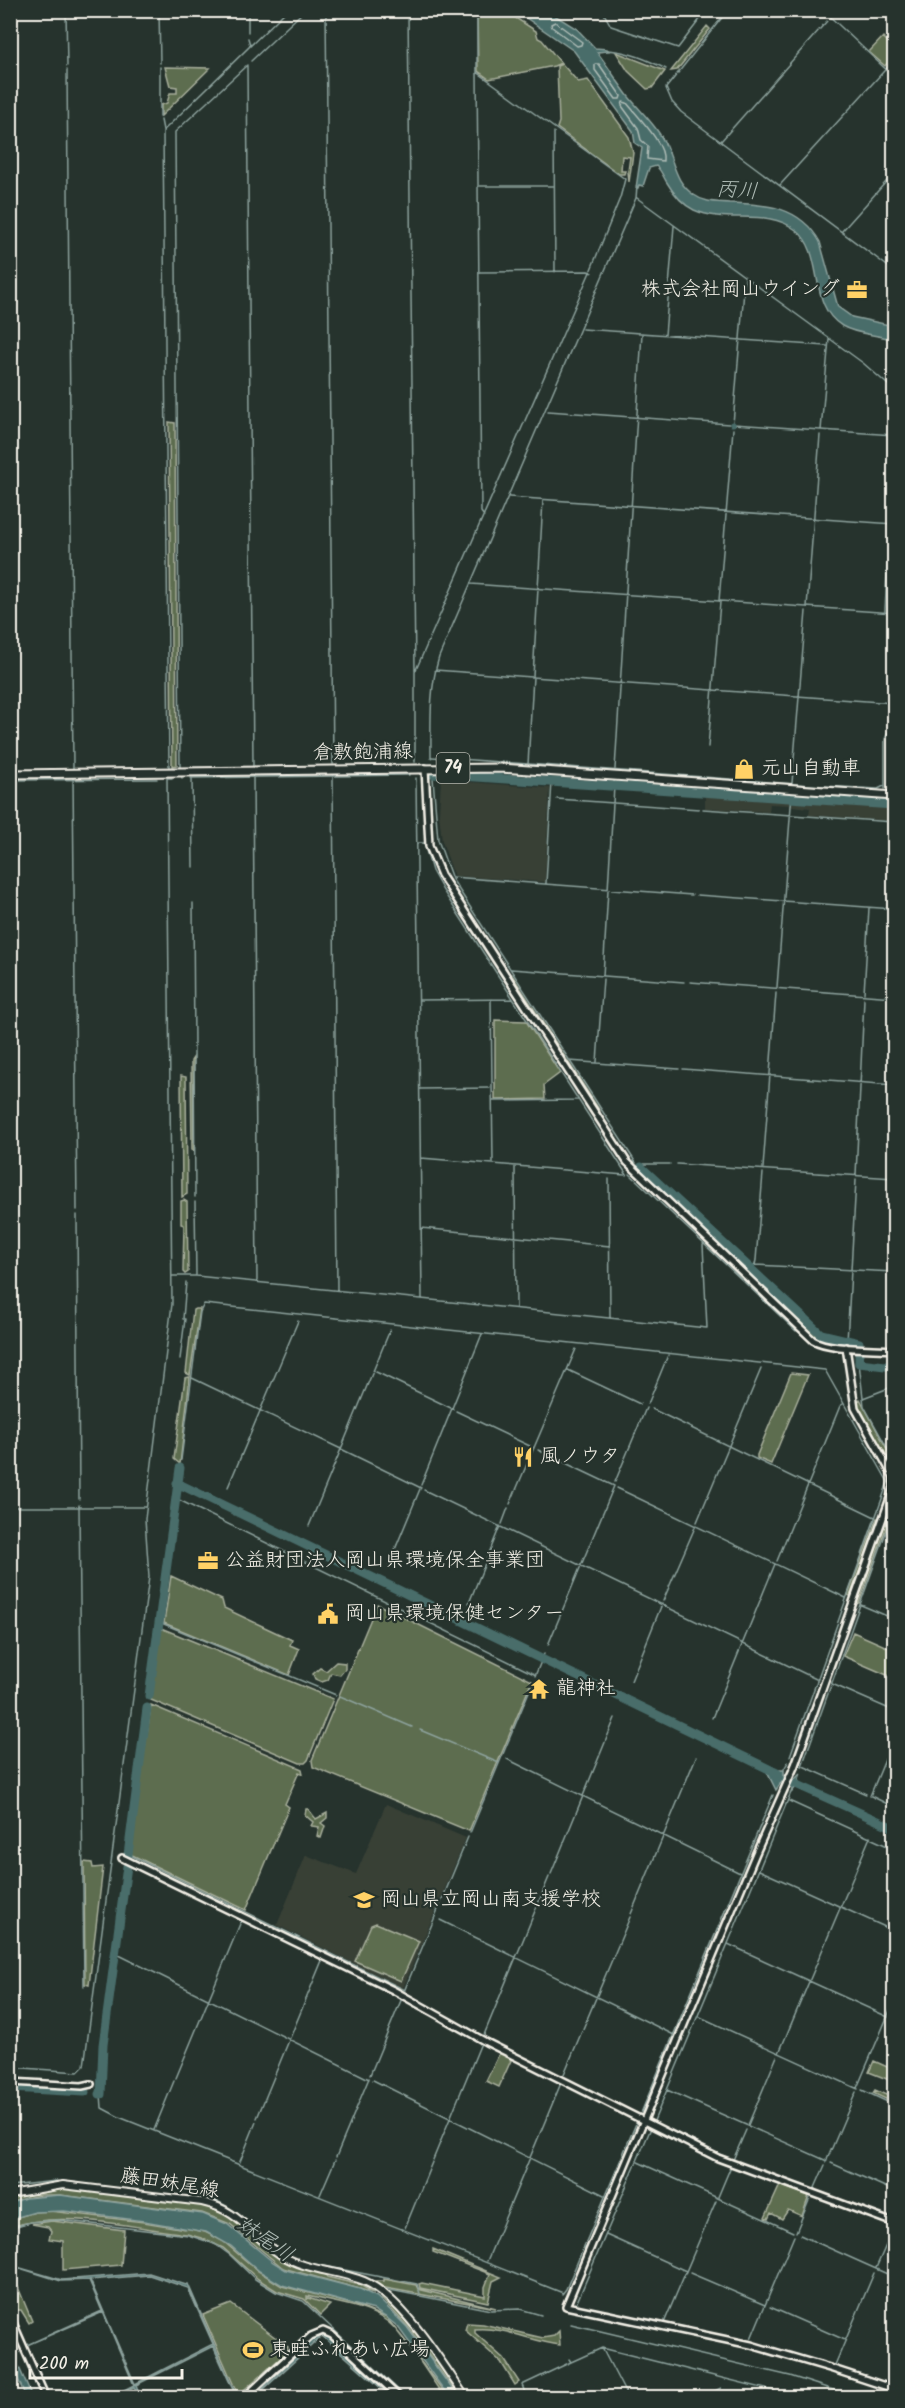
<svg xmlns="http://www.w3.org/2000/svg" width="905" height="2408" viewBox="0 0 905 2408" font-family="Kalam,'Klee One',sans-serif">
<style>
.built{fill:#384036}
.green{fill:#5d6d4f;stroke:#a8af9c;stroke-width:1.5}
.water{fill:#486d6b;stroke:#8da29d;stroke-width:1.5;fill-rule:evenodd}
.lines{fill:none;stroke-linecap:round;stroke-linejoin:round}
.shore{stroke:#afbcb6;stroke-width:1.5}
.stream{stroke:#8da29d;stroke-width:1.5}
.canal{stroke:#486d6b;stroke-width:5}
.river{stroke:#486d6b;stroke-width:9}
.tertiary-casing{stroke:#f4f1e8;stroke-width:10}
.secondary-casing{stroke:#f4f1e8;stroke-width:10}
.primary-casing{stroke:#f4f1e8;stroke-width:11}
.tertiary{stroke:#26332d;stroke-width:5}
.secondary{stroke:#26332d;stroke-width:6}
.primary{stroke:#26332d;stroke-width:7}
.labels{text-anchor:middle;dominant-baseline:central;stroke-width:4.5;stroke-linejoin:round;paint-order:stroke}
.shield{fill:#26332d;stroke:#b6b8b0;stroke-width:1.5}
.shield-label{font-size:18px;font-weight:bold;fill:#f4f1e8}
.poi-label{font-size:20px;fill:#f4f1e8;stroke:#26332d;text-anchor:start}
.street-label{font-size:20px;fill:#f4f1e8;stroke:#26332d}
.water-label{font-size:21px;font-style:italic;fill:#afbcb6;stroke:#26332d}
</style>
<rect width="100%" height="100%" fill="#26332d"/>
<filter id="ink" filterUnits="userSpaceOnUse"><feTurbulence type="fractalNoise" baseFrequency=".0167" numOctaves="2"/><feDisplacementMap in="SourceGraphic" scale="12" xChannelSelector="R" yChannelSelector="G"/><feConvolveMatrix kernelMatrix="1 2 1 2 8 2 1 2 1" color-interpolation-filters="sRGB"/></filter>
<g filter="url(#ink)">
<!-- built -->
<path class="built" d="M441 780 550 788 545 882 454 876 442 841 439 813Z
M705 794 780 800 790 802V805L770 804 769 812 705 808Z
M792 802 892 808 891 821 809 815 810 808 792 806Z
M386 1804 466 1838 403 1988 277 1925 306 1855 356 1874Z"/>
<!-- green -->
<path class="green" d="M477 11H505L536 31 538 38 542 40 561 63 554 66 489 79 478 71Z
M707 26 710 29 677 70 671 71Z
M883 37 894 48V55L885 66 869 52Z
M616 52 665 71 652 88 647 89 628 71Z
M562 64 578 82 588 80 629 137 633 153 629 182 628 171 630 157 622 156 621 171H625L624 174H619L557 128 559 122 557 66Z
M165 67 210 68 161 116V105L167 103 170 93H177V87L170 86Z
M169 422 175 423 177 765 172 766Z
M512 975 600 1111 597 1113 511 981Z
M495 1020 526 1021 560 1073 544 1085 545 1099 495 1100Z
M193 1058 194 1151 192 1150 191 1061Z
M181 1076 186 1077 187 1194 182 1197Z
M184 1200 187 1202 188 1272 185 1274 183 1272 184 1225 181 1224V1201Z
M726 1249 816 1333 828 1339 843 1342 841 1344 826 1342 814 1336 726 1255Z
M195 1309H200L190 1375 186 1373 193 1310Z
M791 1373 808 1375 771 1464 757 1458V1455Z
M190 1377 180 1464 174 1459 185 1378Z
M860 1399 894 1462V1473L858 1410 856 1403Z
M894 1491V1506L859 1603 855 1602Z
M877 1518 879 1519 850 1596 848 1595Z
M171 1576 222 1600 224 1608 292 1640 290 1645 299 1649 289 1675 164 1623Z
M377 1604 532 1681 469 1831 313 1767 312 1760Z
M161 1628 333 1699 308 1760 305 1763H300L151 1700Z
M853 1632 894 1650V1678L843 1656Z
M336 1662 345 1663V1669L340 1675 331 1673 328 1680 322 1682 315 1679 313 1674 320 1668 326 1671Z
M151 1705 302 1769 303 1774 299 1772 285 1804 289 1807 246 1910 130 1854Z
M306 1809H308L316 1819 327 1813V1818L321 1823 325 1826 321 1838 317 1836 319 1827 311 1826 313 1822 305 1815Z
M84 1862 92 1863 93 1868 103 1867 89 1985 85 1984Z
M376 1923 419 1941 401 1981 355 1961 371 1925Z
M500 2052 512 2058 499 2087 486 2081Z
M874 2061 894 2070V2086L888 2100 873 2093 875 2090 886 2095 892 2081 869 2072Z
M780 2185 809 2196 802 2216 788 2210 782 2219 771 2213 768 2219 765 2218Z
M60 2187 195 2204 222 2211 232 2216 273 2254 324 2273 327 2277 360 2285 374 2293 283 2268 230 2224 202 2213 60 2195H40L11 2202V2198L53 2190Z
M50 2211 144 2222 185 2229 186 2228 205 2232 223 2241 258 2271 282 2286 352 2304 387 2318 448 2397H444C429 2376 407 2338 388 2322 367 2306 332 2302 307 2296V2300L308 2298 330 2305 320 2315 304 2299 277 2291 258 2279 223 2248 201 2238 187 2234C134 2228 61 2209 11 2227V2219L35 2212Z
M52 2221 124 2230 121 2265 63 2270V2241L49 2239 51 2231 48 2227 32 2224Z
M433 2249 501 2277 493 2281 488 2302 420 2288 419 2284 422 2283 485 2296V2287L490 2274 433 2252Z
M11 2278 15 2280 32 2321 29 2323 21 2310H16V2316L14 2317 11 2308Z
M384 2279 416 2285 418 2289 496 2308 380 2287 372 2281H384Z
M378 2295H381L410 2323 463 2397H459L409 2328Z
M231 2304 288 2347 286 2353 238 2395 203 2315Z
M467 2323 483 2324 543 2338 554 2336 559 2331 560 2345C533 2342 502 2326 475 2329V2333L504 2359 519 2382 515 2385 501 2362 465 2330Z"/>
<!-- water -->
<path class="water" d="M516 11H548L577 29 595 48 607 49 609 51 597 52C608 66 618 83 629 97 642 113 659 128 667 148 675 166 676 183 694 195 705 203 716 202 729 203 766 204 800 206 820 242L838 307 852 317 894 326V340C878 334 857 335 842 326 807 305 826 254 796 230 766 207 727 225 694 210 682 204 673 193 666 181 663 176 661 170 656 166L649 168 643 186 639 185 638 188H636L642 148 635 143 633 131 574 51Z
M768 1766 778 1770H784V1777L794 1780 801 1773 796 1787 792 1792 791 1785 782 1781 776 1790 766 1770Z
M60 2195 203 2214 227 2224 273 2262 286 2270 360 2289 377 2297 407 2327 458 2397H449L398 2327 387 2318 374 2310 282 2285 259 2271 231 2246 206 2232 144 2221 64 2211 35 2212 11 2219V2203L25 2198Z
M10 2265 62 2280 149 2273 186 2285 188 2284 237 2397H234V2392L213 2346 136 2385 141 2397 134 2387 110 2397 134 2385 103 2312 27 2345 102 2311 89 2280 61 2281ZM149 2275 188 2288 213 2344 135 2384 90 2280Z
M319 2335 328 2337 395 2397H391L322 2336 255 2397 252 2398Z
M11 2349 32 2397H26C19 2381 10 2367 11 2349Z"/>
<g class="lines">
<!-- shore -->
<path class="shore" d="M555 22 582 42 581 45 577 46 552 27 551 24Z
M595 64H599L621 96 620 99H616L595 70Z
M623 102 627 103C638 117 666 144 663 161L647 159 648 146 641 140 638 128 622 106Z"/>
<!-- stream -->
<path class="stream" d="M66 10 67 66
M159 10 160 63
M248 10V32
M326 10 333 764
M408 10 415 671
M602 10 611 26 678 48 707 10
M728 10 666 88 672 102 681 112 894 271
M823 10 894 77
M831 17 837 10
M248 38 250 45
M607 50C628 51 648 60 666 69
M251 61 305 10
M247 66 253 766
M160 67V117
M67 70 73 768
M477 72 481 512 484 516
M161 120 163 130
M554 132 555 272
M721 141 827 21
M780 185 894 60
M478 186H553
M637 198 863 363 894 390
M842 231 894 173
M480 272 588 271 592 273
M745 278 733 424 894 435
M582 329 827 346
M665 335 674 226
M548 411 729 424
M821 430 829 339
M509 497 894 524
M471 584 894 613
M719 601 733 429
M807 607 820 435
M885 611 894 439
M435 670 894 703
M708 747 720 602
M432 757 824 786 878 789 884 786
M431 758C431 724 429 690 439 657L636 198 637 186
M415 762V672L590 272 620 198 625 179 477 72V10
M528 765 543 500
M169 768 163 131 287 10
M180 768 175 132 247 65
M615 769 642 333
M333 775 337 1290
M73 776 77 1210
M181 776 182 778
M253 776 257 1282
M191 778 409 775
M192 778 193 867
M416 778 422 1298
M433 778 438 840 452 879 636 1163
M10 780 157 779
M527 780V774
M792 783 806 611
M614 785V780
M885 789V739L894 719
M557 799 699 809
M894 805V806
M703 809 894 822
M417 843H424L432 871 442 889 627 1175
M452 877 692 895
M546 883 552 781
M697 895 894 909
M193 903 195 1197
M511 969 684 982
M603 976 614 786
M690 982 894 997
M777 987 792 793
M864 993 869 908
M491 999 493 1163
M419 1000 513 999
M569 1061 679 1069
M597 1062 603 979
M683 1069 894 1085
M420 1089 490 1088
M493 1101 578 1100
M421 1158 625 1175
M644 1164H670
M677 1164 894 1178
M515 1166 516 1308
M763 1168 776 993
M630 1174 796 1331
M856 1175 864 999
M609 1179 610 1318
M195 1202 196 1275
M77 1215 79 1499
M421 1228 610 1246
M755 1265 894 1272
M751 1269 755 1265 756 1260 763 1173
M173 1276H196L707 1328 703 1245
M390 1330 341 1449 421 1488
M847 1342 856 1180
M180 1359 185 1319H183L186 1282
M859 1363 864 1406 894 1460
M568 1370 640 1404
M374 1371 453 1409
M192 1378 341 1449 309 1526
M863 1398 894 1386
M648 1404 668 1355
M652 1409 875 1517
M456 1411 534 1448
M538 1450 614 1486 548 1645
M181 1460 200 1312 204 1304 825 1370 888 1482 790 1756
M615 1482 646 1408
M421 1485 482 1334
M228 1487 298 1321
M617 1488 846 1598
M424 1490 816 1679
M175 1498 536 1675
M510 1504 576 1349
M79 1505 84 1986
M10 1507H146
M697 1522 761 1369
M502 1524 508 1508
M777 1561 840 1406 843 1404
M389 1564 420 1489
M663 1601 696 1525
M469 1603 500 1526
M861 1605 894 1619
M159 1622 336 1695
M535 1676 544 1654
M631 1681 662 1604
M832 1684 894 1711
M340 1696 412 1727
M712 1718 775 1564
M420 1730 499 1763
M507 1759 740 1873
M802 1766 894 1510
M803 1766 866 1794
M784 1769 788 1762
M870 1796 894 1738
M871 1796 894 1807
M789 1801 894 1849
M470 1833 533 1682
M128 1854 405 1990
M759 1870 894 1931
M551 1874 615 1718
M631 1914 696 1757
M440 1920 674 2035
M728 1944 888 2017
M115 1953 369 2079
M405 1989 468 1837
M698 2016 858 2089
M892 2018 894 2019
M484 2035 549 1877
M779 2053 870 1837
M10 2067 78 2072 84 2066 149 1577 145 1519 172 1304 167 778H172
M564 2074 630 1917
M370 2075 402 1998
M176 2078 242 1919
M373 2080 606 2196
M857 2088 894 2001
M667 2090 827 2161
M862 2090 894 2105
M101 2094 102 2108 119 2117 563 2293
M641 2113 773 1795
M257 2118 323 1958
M654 2121 792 1790
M748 2125 777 2056
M154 2130 174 2081
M336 2157 369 2078
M733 2160 746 2130
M638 2162 793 2232
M826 2162 856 2092
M831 2163 894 2191
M239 2164 256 2122
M10 2186 56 2181 214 2200C248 2213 264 2246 294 2258
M814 2190 825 2165
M320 2195 335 2160
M718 2197 731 2166
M10 2228 30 2222 58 2220 188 2235 215 2244 230 2255 255 2279 276 2292 303 2301 407 2398
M405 2228 481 2043
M796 2232 810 2198
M606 2235 686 2271
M800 2235 894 2277
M487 2261 561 2083
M304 2262 417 2284 420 2294
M876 2268 894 2227
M690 2273 765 2305
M385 2289 491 2310 520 2309 541 2315
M562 2294 566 2289 637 2121
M577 2302 651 2128
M770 2307 845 2340
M664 2323 716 2201
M571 2324 790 2376 858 2398
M750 2341 794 2236
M602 2348 628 2398
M571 2362 602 2348 802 2398
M835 2365 874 2273
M374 2398 384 2391
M527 2398 522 2385 571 2362 569 2359
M701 2398 721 2388"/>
<!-- canal -->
<path class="canal" d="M732 424H733"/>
<!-- river -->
<path class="river" d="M432 774 894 805
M641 1167 821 1334 859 1343V1363L894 1367
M177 1483 777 1773
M149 1696 180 1468
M789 1781 894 1828
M128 1855 147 1708
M10 2088 85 2092
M100 2094H101L103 2045 127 1866"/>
<!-- tertiary casing -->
<g class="tertiary-casing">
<path id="tertiary" d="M425 768 429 846 441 875 627 1162 813 1340C829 1350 873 1348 894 1350
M846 1347 855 1408 893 1476 894 1487 795 1765 756 1853 566 2306 751 2345 833 2369 894 2389
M122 1858 393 1990 486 2042 718 2158 894 2223
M10 2082 82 2086 91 2084
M10 2316 46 2398
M244 2398 311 2336 323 2331 332 2335 400 2398"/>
</g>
<!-- secondary casing -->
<g class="secondary-casing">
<path id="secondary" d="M10 2194 63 2185 202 2202C240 2210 251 2236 281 2255 307 2271 337 2270 364 2281 402 2297 443 2364 466 2398"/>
</g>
<!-- primary casing -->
<g class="primary-casing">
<path id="primary" d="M10 774 501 768 894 796"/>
</g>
<!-- tertiary -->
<use href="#tertiary" class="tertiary"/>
<!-- secondary -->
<use href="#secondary" class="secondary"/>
<!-- primary -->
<use href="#primary" class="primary"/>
</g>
</g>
<!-- icons -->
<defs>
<g id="office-bare" transform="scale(1.62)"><path d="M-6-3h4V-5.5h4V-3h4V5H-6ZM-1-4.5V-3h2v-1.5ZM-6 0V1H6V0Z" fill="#ffd166" stroke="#26332d" stroke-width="2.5" paint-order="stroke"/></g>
<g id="shop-bare" transform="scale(1.62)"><path d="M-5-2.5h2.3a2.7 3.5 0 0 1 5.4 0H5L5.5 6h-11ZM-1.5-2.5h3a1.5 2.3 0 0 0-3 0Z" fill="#ffd166" stroke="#26332d" stroke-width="2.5" paint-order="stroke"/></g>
<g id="restaurant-bare" transform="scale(1.62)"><path d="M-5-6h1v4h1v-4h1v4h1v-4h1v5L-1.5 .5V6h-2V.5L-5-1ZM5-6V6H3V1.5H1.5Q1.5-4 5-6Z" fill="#ffd166" stroke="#26332d" stroke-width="2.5" paint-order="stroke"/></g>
<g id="civic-bare" transform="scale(1.62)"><path d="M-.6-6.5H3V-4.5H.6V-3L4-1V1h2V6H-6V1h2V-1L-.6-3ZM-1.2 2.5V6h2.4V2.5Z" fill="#ffd166" stroke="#26332d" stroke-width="2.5" paint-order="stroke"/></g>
<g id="temple-bare" transform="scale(1.62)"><path d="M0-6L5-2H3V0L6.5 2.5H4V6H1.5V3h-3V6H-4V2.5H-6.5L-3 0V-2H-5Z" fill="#ffd166" stroke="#26332d" stroke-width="2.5" paint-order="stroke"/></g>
<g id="school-bare" transform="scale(1.62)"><path d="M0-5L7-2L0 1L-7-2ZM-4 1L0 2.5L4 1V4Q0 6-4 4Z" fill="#ffd166" stroke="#26332d" stroke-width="2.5" paint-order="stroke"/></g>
<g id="stadium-bare" transform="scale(1.62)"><path d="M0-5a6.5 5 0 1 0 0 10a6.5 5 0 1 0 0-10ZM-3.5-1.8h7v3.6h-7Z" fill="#ffd166" stroke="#26332d" stroke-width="2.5" paint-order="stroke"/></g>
</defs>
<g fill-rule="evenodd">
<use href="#office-bare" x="857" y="290"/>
<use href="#shop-bare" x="744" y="769"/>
<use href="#restaurant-bare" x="523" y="1457"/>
<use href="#office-bare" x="208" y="1561"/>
<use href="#civic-bare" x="328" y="1614"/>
<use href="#temple-bare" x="539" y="1689"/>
<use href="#school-bare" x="364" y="1900"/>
<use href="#stadium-bare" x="253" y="2350"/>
</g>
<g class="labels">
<!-- shield labels -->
<rect class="shield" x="436.5" y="753" width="33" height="30" rx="4.5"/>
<g class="shield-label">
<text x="453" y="768">74</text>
</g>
<!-- poi labels -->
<g class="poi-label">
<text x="840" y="290" text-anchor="end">株式会社岡山ウイング</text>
<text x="761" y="769">元山自動車</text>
<text x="540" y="1457">風ノウタ</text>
<text x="225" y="1561">公益財団法人岡山県環境保全事業団</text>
<text x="345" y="1614">岡山県環境保健センター</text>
<text x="556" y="1689">龍神社</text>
<text x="381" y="1900">岡山県立岡山南支援学校</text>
<text x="270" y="2350">東畦ふれあい広場</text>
</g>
<!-- street labels -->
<g class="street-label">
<text transform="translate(363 753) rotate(-1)">倉敷飽浦線</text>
<text transform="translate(170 2184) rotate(9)">藤田妹尾線</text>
</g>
<!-- water labels -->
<g class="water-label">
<text transform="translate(737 191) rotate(4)">丙川</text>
<text transform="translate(265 2240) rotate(35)">妹尾川</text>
</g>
</g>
<!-- margin -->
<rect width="905" height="2408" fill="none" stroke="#26332d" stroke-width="36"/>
<rect x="18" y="18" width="869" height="2372" fill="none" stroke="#f4f1e8" stroke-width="2" filter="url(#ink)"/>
<!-- scale -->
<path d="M30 2369v9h152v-9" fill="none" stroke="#f4f1e8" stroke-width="3"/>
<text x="39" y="2369" font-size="18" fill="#f4f1e8" stroke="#26332d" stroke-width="4.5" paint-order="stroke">200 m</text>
</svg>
